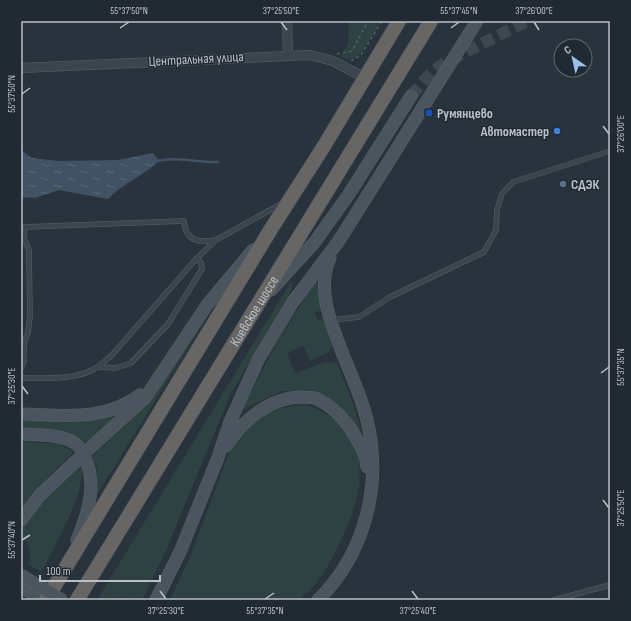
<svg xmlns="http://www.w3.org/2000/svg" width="631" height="621" viewBox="0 0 631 621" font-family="'Sofia Sans Condensed',sans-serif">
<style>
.green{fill:#2e4241}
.water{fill:url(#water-ripples)}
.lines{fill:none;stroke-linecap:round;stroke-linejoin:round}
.stream{stroke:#415264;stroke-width:2.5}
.secondary-tunnel{stroke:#3f4852;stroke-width:12;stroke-dasharray:12 6;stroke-linecap:butt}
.service-casing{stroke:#5a636b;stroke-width:5.5}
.minor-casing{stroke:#5a636b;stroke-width:10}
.secondary-casing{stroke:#5a636b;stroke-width:13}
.trunk-casing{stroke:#475058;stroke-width:15}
.path{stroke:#4d5f5f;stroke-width:1.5;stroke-dasharray:3 3;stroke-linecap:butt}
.service{stroke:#3c454e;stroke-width:4.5}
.minor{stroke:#3c454e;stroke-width:9}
.secondary{stroke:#4b5560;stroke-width:12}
.trunk{stroke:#676664;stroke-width:14}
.secondary-bridge-casing{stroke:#5a636b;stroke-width:13;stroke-linecap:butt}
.secondary-bridge{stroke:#4b5560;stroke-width:12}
.ticks{fill:none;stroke:#b9c0c8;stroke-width:1.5}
.transit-dot{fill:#1a4fb4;stroke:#212a33;stroke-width:1.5}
.shop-dot{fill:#3f7fe0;stroke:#212a33;stroke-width:1.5}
.service-dot{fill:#5c6f8a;stroke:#212a33;stroke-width:1.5}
.labels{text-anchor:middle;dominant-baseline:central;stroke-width:3;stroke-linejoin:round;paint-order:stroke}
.street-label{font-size:14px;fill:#b9c0c8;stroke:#212a33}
.poi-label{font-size:14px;font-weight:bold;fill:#b9c0c8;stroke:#212a33;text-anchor:start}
.neatline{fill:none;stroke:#b9c0c8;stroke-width:1.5}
.ticks-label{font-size:10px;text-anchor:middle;fill:#b9c0c8}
</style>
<defs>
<pattern id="water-ripples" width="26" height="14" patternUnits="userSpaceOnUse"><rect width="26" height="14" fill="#415264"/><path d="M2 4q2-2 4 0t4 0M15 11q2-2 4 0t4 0" fill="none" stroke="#5a6979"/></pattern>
</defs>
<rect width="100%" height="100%" fill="#29333d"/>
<!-- green -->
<path class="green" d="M349 21H380C377 29 361 57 353 59 349 60 344 58 341 57L348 44Z
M317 278 321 311 315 312 317 320 324 319 332 347 329 352 310 361 303 346 287 353 295 373 325 362 337 363 355 409 362 436 352 421 335 404 318 392 282 391 242 410 275 346Z
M292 280V288L287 300 230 395 167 548 145 595 141 600H129L122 597 97 600Z
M204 322 95 498C97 484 100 469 92 456L124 427 153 397Z
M304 404C372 426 369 483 342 538 335 553 328 568 318 581 312 588 305 594 298 600H170L190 557 233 442C255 416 270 409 304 404Z
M122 414 84 445 21 429V420C54 421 90 426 122 414Z
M21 441 58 444 72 451V454L53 472 21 509Z
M79 463C93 481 51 553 42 572L29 565C31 551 31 545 21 535V527L36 506Z"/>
<!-- water -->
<path class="water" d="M21 150 32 158 59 161 118 160 153 153 159 161C143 176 123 183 108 199L59 190 35 198 21 197Z"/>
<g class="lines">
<!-- stream -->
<path class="stream" d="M157 161C178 156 198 163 218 162"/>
<!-- secondary-tunnel -->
<path class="secondary-tunnel" d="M411 96 431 73 446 62 527 21"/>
<!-- service casing -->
<g class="service-casing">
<path id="service" d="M21 227H24V238L29 250 30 316 28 333 24 343V356
M24 227 184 221C185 241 199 243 216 240
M332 320 359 317 390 297 484 252 496 230 497 210 502 194 513 182 610 151
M98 367 116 368 131 363 168 324 202 269 201 263 197 258
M21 368 24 361 23 355
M21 378C45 378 79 381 99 366 103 363 107 359 111 356L197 258 216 240 281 204
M554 600 610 585"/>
</g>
<!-- minor casing -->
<g class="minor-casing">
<path id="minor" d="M287 21 288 55
M21 68 310 55 333 61 365 78"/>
</g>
<!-- secondary casing -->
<g class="secondary-casing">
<path id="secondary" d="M271 290 314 243 349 194 411 96
M21 414C64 415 104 422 140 395
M21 434C38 435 58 434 73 442 78 445 82 451 84 456 98 483 88 514 77 540
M226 446C243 420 270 397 303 397 307 398 312 397 315 398 329 404 342 417 350 428 358 441 366 452 367 467
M89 449 145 398 207 305 253 250
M21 520 40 495 77 460
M21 587 43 600
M156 600 180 552 217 460 230 422 258 360 293 302 338 242 359 209 477 21
M318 600C363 556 381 490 369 429 364 403 352 377 342 352 331 323 316 289 330 258"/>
</g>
<!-- trunk casing -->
<g class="trunk-casing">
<g id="trunk">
<path d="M46 600 271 229 324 146 399 21"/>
<path id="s1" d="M77 600 431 21"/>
</g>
</g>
<!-- path -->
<path class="path" d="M520 21H522
M337 54 352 51 368 21
M351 61 361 55 382 21"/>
<!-- service -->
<use href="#service" class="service"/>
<!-- minor -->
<use href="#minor" class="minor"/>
<!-- secondary -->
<use href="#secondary" class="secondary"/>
<!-- trunk -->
<use href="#trunk" class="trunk"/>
<!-- secondary-bridge casing -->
<g class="secondary-bridge-casing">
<path id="secondary-bridge" d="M21 575 62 600"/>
</g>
<!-- secondary-bridge -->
<use href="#secondary-bridge" class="secondary-bridge"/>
</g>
<!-- ticks -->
<path class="ticks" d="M281 22 287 30M534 22 539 30M120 28 129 22M451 28 459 22M22 94 30 88M603 126 609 134M601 373 609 367M22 386 28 394M603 500 609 508M22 540 30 535M160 591 166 599M412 591 418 599M265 599 274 593"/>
<!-- markers -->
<rect class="transit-dot" x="425" y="109" width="8" height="8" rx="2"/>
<circle class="shop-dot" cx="557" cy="131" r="4"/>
<circle class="service-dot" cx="563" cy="184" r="4"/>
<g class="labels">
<!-- street labels -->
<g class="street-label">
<text transform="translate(196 59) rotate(-3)">Центральная улица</text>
<text stroke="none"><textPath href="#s1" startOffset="339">Киевское шоссе</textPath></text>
</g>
<!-- poi labels -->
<g class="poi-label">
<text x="437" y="113">Румянцево</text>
<text x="549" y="131" text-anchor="end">Автомастер</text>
<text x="571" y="184">СДЭК</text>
</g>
</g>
<!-- border -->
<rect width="631" height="621" fill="none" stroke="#212a33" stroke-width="44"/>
<!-- north arrow -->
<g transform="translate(573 58) rotate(326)"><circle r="19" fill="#212a33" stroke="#5e666f"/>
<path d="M0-3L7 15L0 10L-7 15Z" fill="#9ac1ec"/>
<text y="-6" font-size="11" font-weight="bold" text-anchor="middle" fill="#b9c0c8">С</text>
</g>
<!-- scale -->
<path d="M40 575v6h120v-6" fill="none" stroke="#b9c0c8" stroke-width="2"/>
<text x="46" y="575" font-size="12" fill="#b9c0c8" stroke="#212a33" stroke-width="3" paint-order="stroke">100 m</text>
<rect x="22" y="22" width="587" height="577" class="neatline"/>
<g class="ticks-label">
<text x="129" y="14">55°37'50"N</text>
<text x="281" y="14">37°25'50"E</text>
<text x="459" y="14">55°37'45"N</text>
<text x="534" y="14">37°26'00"E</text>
<text transform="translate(11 94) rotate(-90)" y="4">55°37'50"N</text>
<text transform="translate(620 134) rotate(-90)" y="4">37°26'00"E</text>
<text transform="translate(620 367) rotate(-90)" y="4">55°37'35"N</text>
<text transform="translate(11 386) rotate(-90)" y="4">37°25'30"E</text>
<text transform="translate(620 508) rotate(-90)" y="4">37°25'50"E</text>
<text transform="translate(11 540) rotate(-90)" y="4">55°37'40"N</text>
<text x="166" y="614">37°25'30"E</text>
<text x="265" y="614">55°37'35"N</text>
<text x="418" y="614">37°25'40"E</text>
</g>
</svg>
